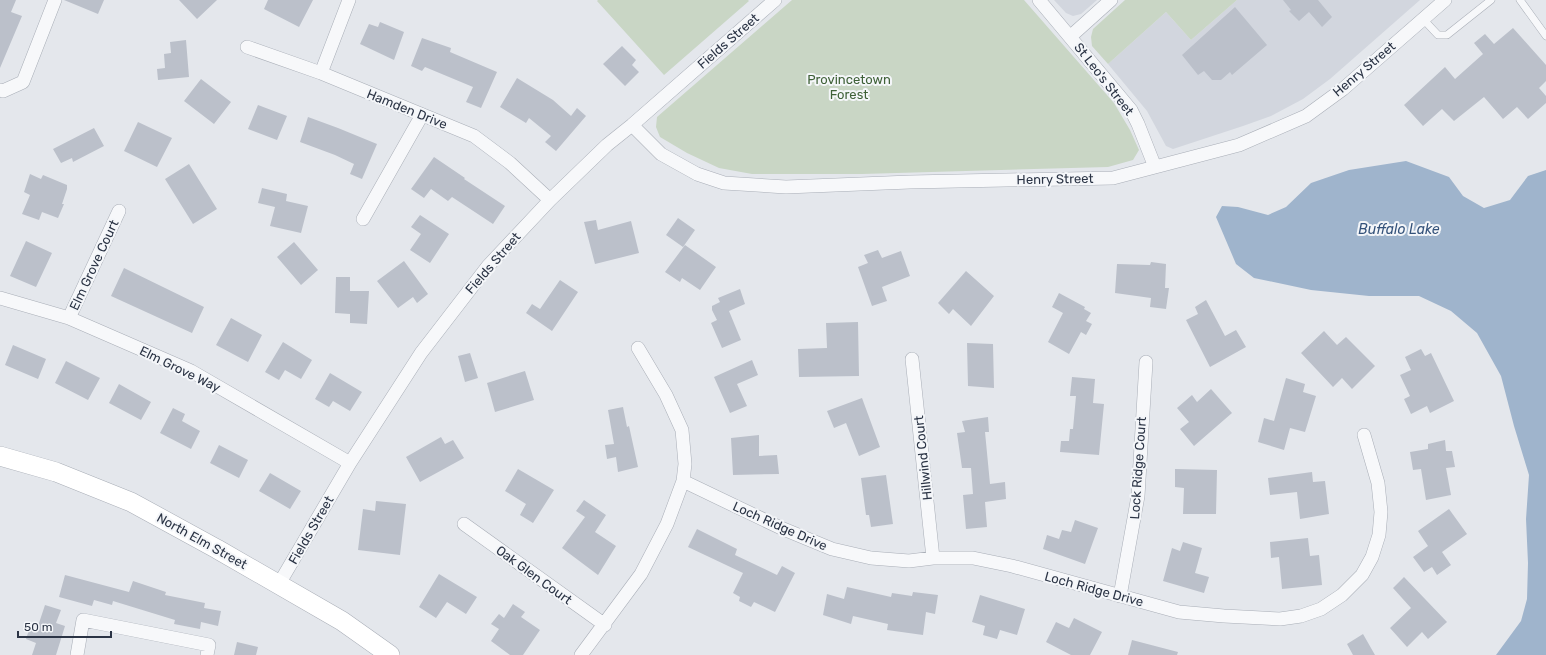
<svg xmlns="http://www.w3.org/2000/svg" width="1546" height="655" viewBox="0 0 1546 655" font-family="Rubik,sans-serif">
<style>
.built{fill:#d2d6de}
.green{fill:#c9d6c5}
.water{fill:#9fb4cc}
.building{fill:#bbc0ca}
.lines{fill:none;stroke-linecap:round;stroke-linejoin:round}
.service-casing{stroke:#a9aeb7;stroke-width:8}
.minor-casing{stroke:#a9aeb7;stroke-width:14}
.secondary-casing{stroke:#a9aeb7;stroke-width:20}
.service{stroke:#f7f8fa;stroke-width:7}
.minor{stroke:#f7f8fa;stroke-width:13}
.secondary{stroke:#fff;stroke-width:19}
.labels{text-anchor:middle;dominant-baseline:central;stroke-width:4;stroke-linejoin:round;paint-order:stroke}
.street-label{font-size:13px;fill:#2b3445;stroke:#f4f6f9}
.park-label{font-size:13px;fill:#3f6138;stroke:#f4f6f9}
.water-label{font-size:14px;font-style:italic;fill:#34527a;stroke:#f4f6f9}
</style>
<rect width="100%" height="100%" fill="#e4e7ec"/>
<!-- built -->
<path class="built" d="M1054 0H1097L1081 14 1073 16 1066 13Z
M1237 0H1420L1330 79 1303 99 1271 116 1243 126 1173 149 1166 146 1147 111 1108 64 1166 12 1191 40Z"/>
<!-- green -->
<path class="green" d="M598 0H748L749 1 664 75 597 1Z
M792 0H1024L1114 103 1130 130 1139 150 1133 160 1108 167 862 174H752L719 168 687 153 660 137 656 127 657 117Z
M1125 0H1237L1191 40 1166 12 1108 64 1092 46 1091 37 1093 29Z"/>
<!-- water -->
<path class="water" d="M1406 161 1449 177 1463 196 1484 208 1510 200 1528 176 1546 170V655H1496L1521 621 1527 599 1528 563 1526 519 1529 475 1514 426 1501 376 1477 333 1451 311 1419 296H1369L1311 290 1254 278 1236 264 1216 217 1222 206 1238 207 1268 215 1286 207 1311 183 1349 170Z"/>
<!-- building -->
<path class="building" d="M0 0H16L11 12 22 16 0 68Z
M64 0H104L98 14Z
M179 0H217L197 19Z
M268 0H313L299 27 264 9Z
M1283 0H1318L1332 17 1322 27 1309 12 1299 21 1289 11 1291 10Z
M1235 7 1267 45 1232 75 1230 72 1221 80H1212L1204 71 1198 75 1182 55Z
M380 22 404 32 394 60 360 44 369 24 378 27Z
M1513 28 1546 65V81L1539 88 1546 96V103L1528 119 1517 107 1503 119 1484 97 1454 121 1442 109 1423 126 1404 105 1445 67 1455 79 1483 54 1474 43 1485 34 1494 44Z
M422 38 451 48 450 52 497 72 481 108 466 102 473 87 425 67 422 71 411 66Z
M186 40 189 77 158 80 157 69 165 68 164 54 171 53 170 42Z
M622 46 636 60 632 65 639 72 625 86 603 64Z
M517 78 553 100 571 116 577 108 586 116 556 151 545 142 551 136 529 118 526 123 500 107Z
M201 79 231 102 214 124 184 101Z
M258 105 287 116 277 140 248 129Z
M308 117 338 128 377 144 362 179 350 174 354 164 335 155 300 142Z
M138 122 172 138 157 167 124 151Z
M94 128 104 146 73 162 72 158 61 163 53 149Z
M434 157 465 178 464 179 505 206 493 224 452 197 448 201 431 189 424 198 411 189Z
M189 164 217 209 193 224 165 179Z
M30 174 41 179 43 175 67 185V189L62 204H64L58 218 42 212 39 220 22 214 30 195 24 192Z
M262 188 287 194 286 201 308 206 301 233 270 226 275 207 258 203Z
M420 215 449 234 430 263 410 250 421 234 411 227Z
M678 218 695 230 683 247 666 235Z
M596 220 598 230 631 221 639 253 595 264 584 222Z
M26 241 52 253 36 287 10 276Z
M294 242 318 270 301 285 277 257Z
M685 245 716 267 700 290 682 278 680 282 665 272Z
M878 250 882 258 901 251 910 276 882 287 887 301 872 306 858 267 868 263 864 255Z
M404 261 428 294 417 303 413 297 398 308 377 281Z
M1151 262 1166 264 1165 288H1169L1166 309 1150 307 1151 298 1115 293 1117 264 1150 265Z
M124 268 204 307 192 333 111 296Z
M966 271 994 296 971 326 953 309 949 314 938 303Z
M336 277H350V291H369L367 324 350 323V314L335 313Z
M560 280 578 292 552 331 526 313 532 304 540 309Z
M740 289 745 304 729 311 741 340 722 348 711 323 717 320 712 310V306L720 302 718 298Z
M1059 293 1085 307 1084 309 1091 313 1086 321 1092 324 1086 335 1081 332 1069 354 1048 342 1063 313 1052 307Z
M1206 300 1225 336 1236 330 1246 347 1210 367 1186 320 1198 314 1195 307Z
M231 318 262 335 248 362 216 345Z
M858 322 859 376 799 377 798 349 827 348 826 323Z
M1324 331 1337 345 1346 337 1375 366 1352 389 1342 378 1333 387 1301 353Z
M283 342 312 360 301 379 285 370 279 380 265 372Z
M967 343 993 344 994 388 968 386Z
M13 345 46 359 38 379 5 365Z
M1421 349 1425 356 1431 353 1454 401 1430 413 1427 406 1411 414 1404 399 1410 396 1400 375 1411 370 1405 357Z
M470 353 478 378 465 382 458 356Z
M752 360 758 375 737 384 747 406 730 413 714 377Z
M66 361 100 378 88 400 55 383Z
M525 371 534 400 495 412 487 383Z
M330 373 362 392 350 411 333 401 329 407 315 399Z
M1072 377 1095 379 1093 403 1104 404 1099 455 1060 452 1061 441H1069L1070 429H1073L1076 396H1070Z
M1286 378 1305 384 1303 392 1316 396 1305 432 1290 428 1284 450 1258 442 1264 418 1274 421Z
M119 384 151 402 141 420 109 403Z
M1211 389 1232 413 1194 446 1180 429 1189 422 1177 408 1192 395 1197 402Z
M862 398 880 447 859 456 846 423 834 428 827 411Z
M623 407 627 427 629 426 638 467 618 472 616 457 607 459 605 445 614 444 608 410Z
M173 408 185 414 182 421 200 431 191 449 160 433Z
M988 417 989 432H985L990 484 1005 482 1006 499 985 502 987 527 966 529 963 495 973 494 971 468H962L957 433 965 432 962 421Z
M759 435V456L777 455 779 474 733 475 731 438Z
M441 437 445 444 453 440 464 458 420 482 406 457Z
M1445 440 1446 451H1452L1455 467 1446 468 1451 495 1426 500 1421 469 1413 470 1410 452 1428 449V444Z
M219 445 248 460 239 478 210 463Z
M518 469 554 490 533 523 520 515 526 504 505 491Z
M1175 469 1217 470 1216 514H1183L1184 488 1175 487Z
M1312 472 1313 482 1325 481 1329 514 1300 519 1297 492 1270 495 1268 478Z
M270 473 301 491 290 509 259 491Z
M886 475 893 524 871 527 869 515H866L861 478Z
M584 500 606 515 595 532 616 546 598 575 562 548 585 517 576 511Z
M376 501 406 504 400 555 358 550 363 509 375 511Z
M1449 509 1467 534 1442 552 1451 565 1437 575 1432 567 1424 572 1413 557 1428 546 1418 531Z
M1075 520 1098 528 1085 564 1043 549 1047 535 1059 539 1062 530 1071 532Z
M697 529 737 549 735 555 777 575 782 566 795 573 775 612 754 602 751 607 739 601 740 597 733 593 743 573 688 547Z
M1308 538 1310 556 1319 555 1322 585 1282 589 1279 557 1271 558 1270 542Z
M1183 542 1202 548 1195 573 1209 577 1204 593 1163 581 1172 548 1180 551Z
M439 574 477 597 466 614 447 602 436 618 419 607Z
M65 575 129 592 133 581 166 592 165 595 205 603 204 608 221 611 218 626 201 622 200 629 174 624 175 620 113 601 112 605 94 600 92 606 59 597Z
M1404 577 1447 622 1428 639 1422 632 1407 647 1390 628 1411 608 1393 588Z
M847 587 891 597 892 593 912 596 913 592 938 595 935 614 926 612 923 635 887 630 888 624 853 616 851 624 823 615 827 594 844 599Z
M980 595 1025 609 1017 635 1000 630 997 639 983 635 985 626 972 622Z
M513 604 525 612 521 617 540 630 523 655H510L491 641 499 629 491 624 499 614 504 618Z
M45 605 61 610 56 623 65 626 56 655H32L36 643 26 639 29 630 36 632Z
M1074 618 1102 632 1090 655H1071L1046 642 1056 622 1069 628Z
M1363 634 1375 655H1353L1347 644Z
M1132 640 1178 652 1177 655H1128Z
M237 642 258 647 256 655H234Z"/>
<g class="lines">
<!-- service casing -->
<g class="service-casing">
<path id="service" d="M1520 0 1546 36
M1423 19 1438 35H1447L1491 0"/>
</g>
<!-- minor casing -->
<g class="minor-casing">
<path id="minor" d="M1039 0 1131 110 1138 124 1155 167
M1071 36 1111 0
M247 47 321 73 474 136 510 163 550 200
M321 73 349 0
M0 90 3 91 23 82 55 0
M632 125 661 154 697 174 724 183 786 187 910 182 1113 178 1239 145 1306 116 1343 89 1445 0
M363 219 422 115
M0 298 69 318 191 371 350 463
M69 318 119 211
M912 359 933 558
M683 481 781 528 832 549 871 558 909 561 933 558H973L1012 566 1179 612 1224 616 1280 619 1301 616 1321 609 1342 595 1362 575 1372 557 1379 535 1381 512 1378 483 1364 435
M464 524 605 625
M279 584 350 463 421 353 488 266 550 200 607 145 632 125 775 0
M1120 596 1138 496 1146 362
M77 655 83 620 209 645 207 655
M581 655 641 574 667 524 683 481 685 464 682 430 666 395 638 348"/>
</g>
<!-- secondary casing -->
<g class="secondary-casing">
<path id="secondary" d="M0 456 56 472 131 502 217 549 342 621 390 655"/>
</g>
<!-- service -->
<use href="#service" class="service"/>
<!-- minor -->
<use href="#minor" class="minor"/>
<!-- secondary -->
<use href="#secondary" class="secondary"/>
</g>
<g class="labels">
<!-- street labels -->
<g class="street-label">
<text transform="translate(728 41) rotate(-41)">Fields Street</text>
<text transform="translate(1364 69) rotate(-40)">Henry Street</text>
<text transform="translate(1104 79) rotate(52)">St Leo's Street</text>
<text transform="translate(407 109) rotate(22)">Hamden Drive</text>
<text transform="translate(1055 179) rotate(-1)">Henry Street</text>
<text transform="translate(493 263) rotate(-49)">Fields Street</text>
<text transform="translate(94 265) rotate(-65)">Elm Grove Court</text>
<text transform="translate(180 369) rotate(26)">Elm Grove Way</text>
<text transform="translate(923 458) rotate(-96)">Hillwind Court</text>
<text transform="translate(1138 468) rotate(-86)">Lock Ridge Court</text>
<text transform="translate(780 526) rotate(24)">Loch Ridge Drive</text>
<text transform="translate(311 530) rotate(-60)">Fields Street</text>
<text transform="translate(202 541) rotate(29)">North Elm Street</text>
<text transform="translate(534 575) rotate(36)">Oak Glen Court</text>
<text transform="translate(1094 589) rotate(15)">Loch Ridge Drive</text>
</g>
<!-- park labels -->
<g class="park-label">
<text x="849" y="79">Provincetown<tspan x="849" dy="15">Forest</tspan></text>
</g>
<!-- water labels -->
<g class="water-label">
<text x="1399" y="229">Buffalo Lake</text>
</g>
</g>
<!-- scale -->
<path d="M18 631v6h93v-6" fill="none" stroke="#2b3445" stroke-width="2"/>
<text x="24" y="631" font-size="12" fill="#2b3445" stroke="#f4f6f9" stroke-width="3" paint-order="stroke">50 m</text>
</svg>
